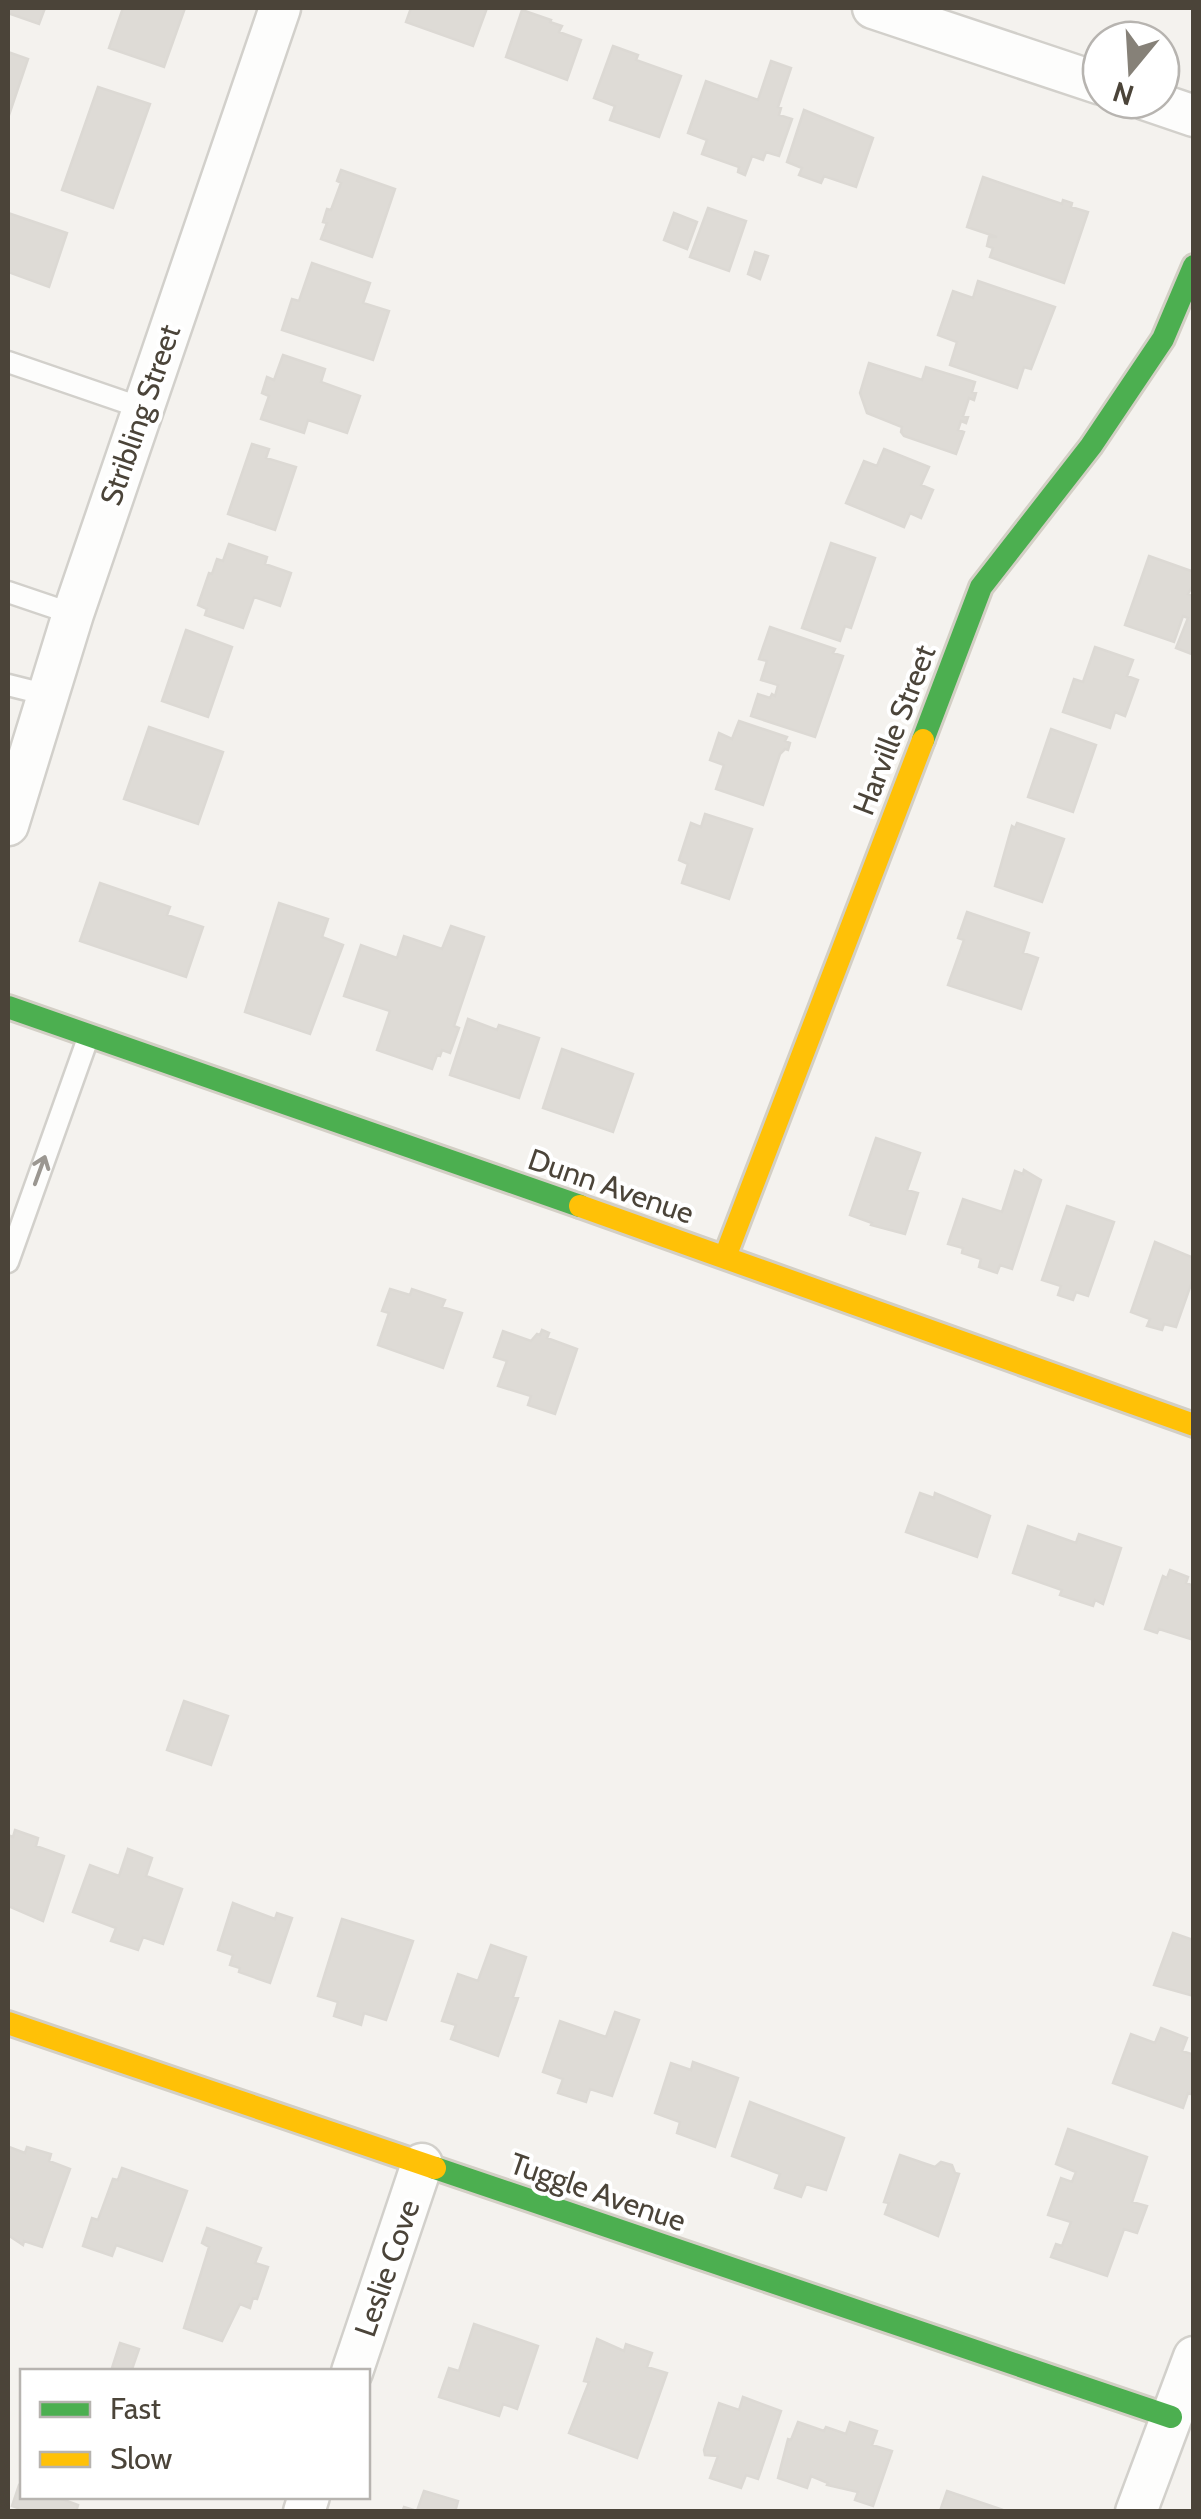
<svg xmlns="http://www.w3.org/2000/svg" width="1201" height="2519" viewBox="0 0 1201 2519" font-family="Cabin,sans-serif">
<style>
.building{fill:#dedbd6;stroke:#dcd9d4;stroke-width:2.5}
.lines{fill:none;stroke-linecap:round;stroke-linejoin:round}
.lane-casing{stroke:#d2d0cb;stroke-width:25}
.street-casing{stroke:#d2d0cb;stroke-width:45}
.fast-casing{stroke:#d3cfc5;stroke-width:28}
.slow-casing{stroke:#d3cfc5;stroke-width:28}
.lane{stroke:#fdfdfc;stroke-width:20}
.street{stroke:#fdfdfc;stroke-width:40}
.fast{stroke:#4caf50;stroke-width:22}
.slow{stroke:#ffc107;stroke-width:22}
.oneway{stroke:#9b9791}
.labels{text-anchor:middle;dominant-baseline:central;stroke-width:8;stroke-linejoin:round;paint-order:stroke}
.street-label{font-size:30px;fill:#4b4439;stroke:#fff}
</style>
<rect width="100%" height="100%" fill="#f4f2ee"/>
<!-- building -->
<path class="building" d="M8 8H45L39 24 8 13Z
M123 8H185L164 67 109 48Z
M411 8H487L473 46 406 22Z
M522 10 551 20 550 22 562 26 559 32 581 40 567 80 506 57Z
M613 46 638 55 636 60 681 76 659 137 610 120 615 106 594 98Z
M8 52 28 59 8 118Z
M771 61 791 68 778 107 781 108 779 115 792 119 779 156 766 152 763 160 752 156 745 175 738 172 739 167 702 154 707 140 688 133 706 81 758 100Z
M98 87 150 104 113 208 62 190Z
M804 110 873 138 856 187 824 176 821 183 799 175 802 168 787 162Z
M341 170 395 189 372 257 321 239 327 223 323 222 327 209 331 210 341 183 337 181Z
M983 177 1062 204 1063 200 1072 203 1071 207 1088 212 1064 283 990 257 993 248 987 246 989 237H997L967 227Z
M708 208 746 221 729 271 690 257Z
M8 213 67 233 49 287 8 272Z
M674 213 697 222 687 249 664 240Z
M755 252 768 256 760 279 748 274Z
M312 263 370 283 363 303 389 311 373 360 282 330 292 299 299 301Z
M978 281 1055 307 1031 369 1024 367 1017 388 950 365 957 342 938 335 953 291 973 298Z
M283 355 325 369 321 382 360 396 347 433 308 420 304 433 261 419 269 396 262 393 267 377 274 380Z
M869 363 922 380 926 367 975 382 972 392 976 393 974 400 969 398 963 416 968 417 966 423 961 421 958 430 964 432 956 454 904 436 901 432 902 427 867 413 860 393Z
M252 444 269 449 266 458 296 467 275 530 228 514Z
M884 449 929 467 921 485 933 490 921 518 910 513 904 527 846 503 864 461 877 466Z
M831 543 875 558 851 628 845 626 840 641 802 628Z
M229 544 267 557 265 564 291 573 280 606 254 597 243 628 205 615 207 609 198 605 209 573 212 574 217 559 223 561Z
M1149 556 1194 572V583L1188 594 1194 596V655L1176 648 1188 618 1183 616 1174 642 1125 625Z
M770 627 835 649 833 653 843 656 815 737 751 716 758 694 770 698 772 694 775 696 778 685 761 680 767 661 759 659Z
M186 630 232 647 208 717 162 701Z
M1095 647 1133 660 1127 676 1138 680 1125 716 1115 712 1110 728 1063 712 1074 679 1083 682Z
M739 721 787 737 785 741 790 743 788 750 785 749 780 754 763 805 716 789 724 765 710 760 719 733 732 739Z
M149 727 223 752 198 824 124 799Z
M1051 729 1096 745 1073 812 1028 797Z
M705 814 752 829 729 899 682 883 688 864 679 860 691 823 701 827Z
M1017 823 1064 839 1042 902 995 886 1012 826 1015 828Z
M100 883 170 907 167 915 203 927 186 977 80 941Z
M279 903 328 919 322 937 343 945 310 1034 245 1012Z
M967 912 1029 933 1023 953 1038 958 1021 1009 948 985 964 940 958 938Z
M451 926 484 937 454 1026 459 1028 450 1053 442 1050 440 1056 437 1055 432 1069 377 1050 390 1011 344 996 361 945 397 958 404 936 442 949Z
M468 1019 497 1030 499 1025 539 1038 519 1098 450 1075Z
M562 1049 633 1074 613 1132 543 1108Z
M876 1138 920 1153 907 1190 918 1193 905 1234 871 1225 872 1223 850 1215Z
M1024 1170 1041 1180 1012 1269 1000 1265 997 1273 979 1267 981 1259 962 1253 963 1248 948 1244 963 1199 1002 1212 1015 1171 1023 1174Z
M1067 1206 1114 1222 1088 1296 1076 1292 1073 1300 1058 1295 1061 1286 1042 1280Z
M1155 1242 1194 1258V1276L1176 1327 1164 1324 1162 1330 1147 1326 1150 1319 1131 1312Z
M390 1289 410 1295 412 1289 445 1300 442 1307 462 1313 443 1368 378 1345 389 1313 382 1311Z
M542 1330 549 1333 547 1338 577 1349 555 1414 528 1405 531 1396 498 1386 507 1361 494 1357 503 1331 531 1341 537 1334 540 1335Z
M920 1493 934 1498 935 1493 990 1516 977 1557 906 1532Z
M1028 1526 1076 1543 1079 1534 1121 1548 1103 1604 1095 1600 1093 1606 1060 1595 1062 1590 1013 1573Z
M1170 1570 1188 1577 1186 1583 1194 1586V1640L1159 1629 1157 1633 1145 1629 1163 1576 1167 1578Z
M184 1701 228 1716 211 1765 167 1750Z
M15 1830 38 1838 36 1846 64 1856 43 1921 8 1906V1835L13 1837Z
M128 1849 152 1858 146 1876 182 1889 163 1944 143 1937 138 1950 111 1941 116 1928 73 1912 90 1865 119 1876Z
M233 1903 275 1919 277 1913 292 1918 270 1983 239 1972 240 1968 230 1965 233 1955 218 1950Z
M342 1919 413 1941 386 2020 364 2013 361 2025 334 2016 338 2002 318 1996Z
M1173 1933 1193 1940 1194 1996 1154 1985Z
M491 1945 526 1957 513 1997 518 1998 498 2056 451 2039 456 2025 442 2021 458 1974 478 1981Z
M615 2012 639 2020 612 2096 590 2089 586 2102 558 2093 563 2079 543 2072 560 2021 606 2037Z
M1161 2028 1187 2038 1182 2051 1194 2055V2095L1188 2093 1183 2108 1113 2083 1131 2034 1155 2043Z
M693 2062 738 2078 715 2147 677 2133 680 2122 655 2113 671 2063 691 2070Z
M750 2102 844 2138 826 2190 806 2184 801 2197 775 2188 780 2174 732 2156Z
M1068 2129 1147 2157 1132 2202 1147 2206 1137 2233 1124 2229 1107 2276 1051 2257 1056 2244 1062 2246 1071 2222 1048 2215 1061 2178 1072 2182 1076 2172 1056 2164Z
M9 2147 25 2153 27 2147 51 2154 49 2161 70 2169 42 2247 24 2241 23 2245 8 2235Z
M900 2155 935 2167 941 2162 952 2165 955 2173 959 2174 938 2236 885 2214 889 2203 884 2202Z
M122 2168 187 2191 162 2261 116 2245 112 2256 83 2246 92 2218 98 2220 113 2179 118 2180Z
M207 2228 261 2248 255 2263 268 2267 257 2299 253 2298 250 2308 240 2304 222 2341 184 2328 209 2247 202 2243Z
M474 2324 538 2346 517 2409 503 2404 499 2416 439 2397 449 2368 459 2371Z
M597 2339 624 2351 626 2344 652 2353 647 2367 667 2373 637 2458 569 2433 589 2382 584 2381Z
M120 2343 139 2349 131 2372 112 2368Z
M743 2397 781 2411 758 2479 746 2475 741 2488 710 2478 718 2456 705 2455 704 2450 719 2403 739 2410Z
M798 2422 824 2431 826 2427 846 2434 850 2422 877 2431 872 2445 892 2451 873 2506 855 2500 858 2492 827 2485 828 2483 811 2476 807 2488 778 2478 788 2439 791 2440Z
M19 2485 22 2486V2496H54L78 2505 76 2512H17L18 2508 12 2506Z
M424 2491 458 2501 455 2512H402L404 2507 417 2511Z
M947 2491 1003 2510 940 2511Z"/>
<g class="lines">
<!-- lane casing -->
<g class="lane-casing">
<path id="lane" d="M8 362 142 408
M8 592 73 614
M8 685 48 695
M8 1262 88 1038"/>
</g>
<!-- street casing -->
<g class="street-casing">
<path id="street" d="M873 8 1101 84
M1147 100 1194 116
M8 825 73 614 280 8
M352 2372 422 2164
M304 2512 309 2496
M1136 2512 1194 2357"/>
</g>
<!-- fast casing -->
<g class="fast-casing">
<path id="fast" d="M923 740 981 587 1091 446 1163 339 1194 266
M8 1007 580 1206
M435 2168 1171 2417"/>
</g>
<!-- slow casing -->
<g class="slow-casing">
<path id="slow" d="M580 1206 1194 1425
M725 1257 923 740
M8 2023 435 2168"/>
</g>
<!-- lane -->
<use href="#lane" class="lane"/>
<!-- street -->
<use href="#street" class="street"/>
<!-- fast -->
<use href="#fast" class="fast"/>
<!-- slow -->
<use href="#slow" class="slow"/>
</g>
<!-- one-way arrows -->
<defs><path id="oneway-shaft" d="M-6 0H5M1.5-3L5.5 0L1.5 3" fill="none" stroke-width="1.6" stroke-linecap="round" stroke-linejoin="round" transform="scale(2.5)"/></defs>
<use class="oneway" href="#oneway-shaft" transform="translate(40 1170) rotate(-70)"/>
<g class="labels">
<!-- street labels -->
<g class="street-label">
<text transform="translate(140 415) rotate(-71)">Stribling Street</text>
<text transform="translate(894 730) rotate(-69)">Harville Street</text>
<text transform="translate(611 1186) rotate(19)">Dunn Avenue</text>
<text transform="translate(598 2192) rotate(19)">Tuggle Avenue</text>
<text transform="translate(387 2268) rotate(-71)">Leslie Cove</text>
</g>
</g>
<!-- border -->
<rect width="1201" height="2519" fill="none" stroke="#4b4439" stroke-width="20"/>
<!-- legend -->
<rect x="20" y="2369" width="350" height="130" fill="#ffffff" stroke="#b7b4b0" stroke-width="2.5"/>
<rect x="40" y="2402" width="50" height="15" fill="#4caf50" stroke="#b7b4b0" stroke-width="2.5"/>
<text x="110" y="2419" font-size="30" fill="#4b4439">Fast</text>
<rect x="40" y="2452" width="50" height="15" fill="#ffc107" stroke="#b7b4b0" stroke-width="2.5"/>
<text x="110" y="2469" font-size="30" fill="#4b4439">Slow</text>
<!-- north arrow -->
<g transform="translate(1131 70) rotate(198)"><circle r="48" fill="#ffffff" stroke="#b7b4b0" stroke-width="2.5"/>
<path d="M0-8L18 38L0 25L-18 38Z" fill="#868178"/>
<text y="-15" font-size="28" font-weight="bold" text-anchor="middle" fill="#4b4439">N</text>
</g>
</svg>
